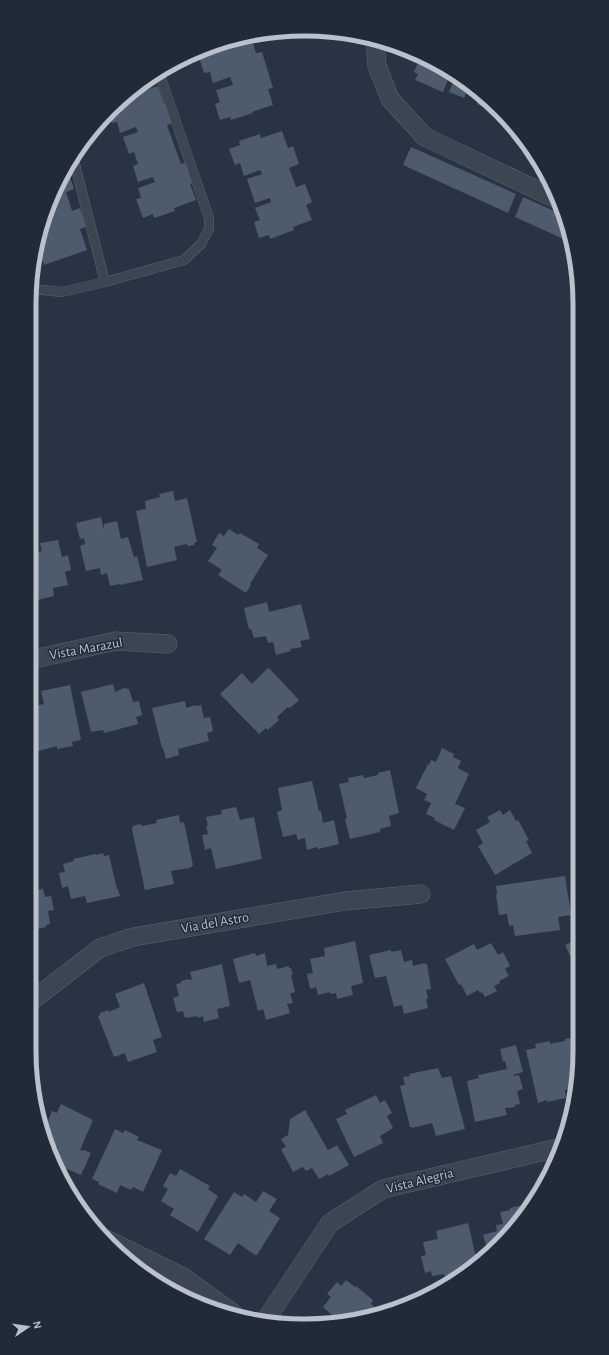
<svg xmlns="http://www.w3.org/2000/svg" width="609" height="1355" viewBox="0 0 609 1355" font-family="'Alegreya Sans',sans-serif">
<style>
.building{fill:#4e5b6c}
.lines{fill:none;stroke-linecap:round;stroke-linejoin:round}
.service-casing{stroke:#5b6470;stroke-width:10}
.minor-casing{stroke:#5b6470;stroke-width:19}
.service{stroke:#3c4653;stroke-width:9}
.minor{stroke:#3c4653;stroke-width:18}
.labels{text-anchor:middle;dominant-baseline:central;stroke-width:3;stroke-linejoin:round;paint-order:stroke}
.street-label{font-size:14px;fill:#bac1cc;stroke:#212b38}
.rim{fill:none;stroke:#bac1cc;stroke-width:5}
</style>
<rect width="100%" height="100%" fill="#283443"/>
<!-- building -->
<path class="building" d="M251 37 256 53 262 52 273 88 268 89 273 105 252 112 253 113 231 120 230 117 220 120 215 104 220 102 216 90 233 85 230 77 213 83 210 72 204 73 199 57 209 54 208 49 232 41 233 43Z
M420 58 453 76 450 75 443 92 415 80 418 74 414 72Z
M455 77 472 86 493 107 491 111 477 104 479 99 466 93 464 98 449 92Z
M158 86 164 104 169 102 176 122 167 125 181 164 189 161 196 182 190 184 196 200 174 208 175 211 154 218 153 214 143 218 136 199 141 198 138 188 155 182 153 177 138 182 133 166 138 164 134 152 129 154 123 137 138 132 136 127 120 133 117 122 112 123 108 113 128 94 134 93V94Z
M506 120 515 129 504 124Z
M282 131 288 148 293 146 299 164 289 168 296 187 305 184 312 202 306 205 312 220 293 227 294 230 270 239 269 235 259 238 254 222 260 220 255 208 271 202 270 198 255 203 247 179 262 174 260 170 244 176 240 163 235 165 229 149 240 145 239 141 260 134 261 138Z
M411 147 516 194 508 213 403 165Z
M68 171 74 189 66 192 72 211 80 208 86 227 80 229 87 250 44 265 43 261 36 263 41 229 45 228 44 223H42L44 216 63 173Z
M523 197 563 215 570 242 515 217Z
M173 491 175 501 187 498 197 542H195L194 545 189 546 186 544 174 547 177 560 147 567 136 511 146 509 145 501 160 497 159 494Z
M101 517 104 530V524L117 521 121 539 128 537 134 557 137 556 143 580 120 585V584L110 586 107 573 101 575 100 568 86 571 80 546 85 544 84 538 80 539 76 523Z
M229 529 238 535 240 533 259 544 257 548 268 555 250 584 251 585 246 593 218 575 222 570 208 561 217 548 212 545 219 533 224 536Z
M58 540 62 557 68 555 71 570 65 572 68 585 53 588 54 596 29 602V554L42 551 40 543Z
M267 602 269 612 301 604 310 639 300 641 302 647 290 649 291 651 276 655 273 642 268 643 266 636 254 638 251 629H249L244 608Z
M269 668 299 700 290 708 288 707 277 717 279 720 268 730 266 728 259 734 220 694 242 673 252 684 267 669H268Z
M113 684 115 692 124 688 129 689 133 702 139 701 142 715 136 717 138 724 104 733 103 730 91 732 81 692Z
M70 685 81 740 72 742 73 746 57 749V746L31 753 29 746V705L31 707 44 704 41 691Z
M185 701 186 708 196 705V706L201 705 204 718 210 717 213 731 207 733 209 741 178 749 179 755 166 759 163 748H162L152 708Z
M442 748 454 754 453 757 461 761 458 768 469 774 455 804 465 808 454 830 434 820 435 818 426 814 431 803 424 800 427 794 416 788 428 764 429 765 431 760 436 762Z
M390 770 399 813 389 816 391 826 380 829V832L350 839 345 819 347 818 339 784 349 782 348 778 363 775 364 778 378 775V773Z
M312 781 319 811H321L323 823 334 820 339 844 318 849 317 847 307 850 305 838 298 840 296 834 283 837 277 812 282 810 278 788Z
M236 807 240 820 254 817 262 859 216 869 211 848 205 850 202 835 208 834 206 826H208L206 817 222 814 221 810Z
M500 810 503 815 510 810 516 821 518 820 529 840 526 841 532 853 495 875 478 846 483 843 476 830 490 822 487 817Z
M179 815 180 823 184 822 193 865 190 868 171 871 174 884 145 890 132 829 133 826 140 824 142 826 157 823 156 820Z
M103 853 104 856 109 855 117 889H118L120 896 87 903 85 896 71 899 68 886 62 888 59 873 65 872 63 864 74 861 73 859 96 854V855Z
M565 876 571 915 558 917 560 930 515 936 513 925 509 926 507 914 499 915 496 895 497 894 496 886Z
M30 887 31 891 43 889 45 897 51 896 54 910 48 911 50 924 46 925V927L38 929V927H36L37 936 29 938Z
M580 938V961L574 964 565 945Z
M355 941 363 983 351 986 353 995 337 999 336 993 330 994V992L318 995 316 987 310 989 307 974 313 973 310 959 325 956 324 948Z
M491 943 498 955 503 952 510 966 505 969 509 976 499 981 500 983 494 986 497 991 485 997 482 992 480 993 478 990 467 996 461 984 459 985 445 959 474 944 477 950Z
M391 950V952L401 950 404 962 412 960 413 966 425 963V964H427L431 989 426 990 428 999H426L428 1008 404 1014 402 1005 394 1007 386 976 375 978 369 955Z
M255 953 256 956 265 953 267 966 276 964 277 969 289 966V968H291L293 975H291L295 992 290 994 293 1003 287 1004 290 1013 266 1020 263 1009 258 1011 250 980 239 983 233 959Z
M222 964 230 1006 217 1009 219 1018 204 1022 203 1016 197 1018V1016L185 1018 183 1011 177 1012 173 998 179 996 176 984 181 983V981L189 979 190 980H192L190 972Z
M144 983 162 1037 153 1040 157 1052 128 1062 125 1053 114 1057 98 1016 100 1015V1013L108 1010 109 1012 120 1007 115 994Z
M577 1037 580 1051 574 1088 565 1090 566 1098 547 1102V1100L538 1103 526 1050 536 1048 535 1044 550 1041V1044L565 1041V1039Z
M516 1045 523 1072 513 1075 514 1076 519 1075 523 1089 517 1091 520 1104 515 1105V1107L505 1108 507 1115 475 1122 467 1081 479 1078 478 1075 507 1069 505 1061 503 1062 500 1049Z
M438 1068 442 1078 451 1076 465 1129 436 1136 432 1123 412 1128V1127H410L400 1086 405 1085 403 1077 410 1076 409 1074Z
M376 1095 380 1103 385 1100 392 1113 387 1116 393 1128 380 1136 383 1143 354 1157 336 1119 347 1114 345 1110Z
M61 1104 93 1120 80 1150 83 1151 84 1150 91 1153 81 1175 60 1166 61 1164 53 1160 52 1159 58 1148 51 1144 53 1140 43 1135 42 1130 45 1125 46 1126 52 1111 57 1113Z
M305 1110 328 1150 337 1145 349 1165 329 1176 328 1174 319 1179 312 1168 306 1171 303 1167 293 1172 281 1149 286 1147 281 1139 288 1135 290 1119Z
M115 1129 123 1133 125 1130 139 1137 137 1140 162 1150 143 1192 133 1187 131 1190 120 1185 117 1193 98 1184 99 1182 92 1179Z
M180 1169 210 1186 208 1189 218 1196 198 1232 170 1215 174 1209 161 1201 168 1189 163 1186 170 1173 176 1176Z
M263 1191 277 1199 269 1211 280 1218 257 1255H255L238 1243 230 1255 204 1239 234 1192 242 1197 244 1194 256 1202Z
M532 1203 512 1232 488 1251 483 1235 497 1231 496 1225 503 1224 500 1212 510 1210V1208Z
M468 1223 477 1261 471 1266 465 1267V1271L444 1276V1274L432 1276 431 1271 425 1273 421 1256 426 1255 423 1242 438 1239 436 1231Z
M346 1280 355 1287 356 1286 373 1300 371 1304 380 1312 377 1315 341 1324 329 1323 334 1317 323 1307 331 1297 327 1294 337 1282 341 1286Z"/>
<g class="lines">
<!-- service casing -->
<g class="service-casing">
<path id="service" d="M73 157 105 282
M32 289 62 292 105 282 184 260 201 244 209 229V218L162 81 157 73"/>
</g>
<!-- minor casing -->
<g class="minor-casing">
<path id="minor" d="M375 40 377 66 390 99 425 137 560 201
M29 660 116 641 168 644
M29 1003 100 948 133 937 345 901 421 894
M106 1239 183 1277 234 1314
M265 1321 330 1223 383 1189 562 1147"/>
</g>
<!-- service -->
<use href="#service" class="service"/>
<!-- minor -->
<use href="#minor" class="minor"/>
</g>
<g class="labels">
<!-- street labels -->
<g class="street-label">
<text transform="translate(86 649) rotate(-10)">Vista Marazul</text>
<text transform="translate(215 923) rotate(-10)">Via del Astro</text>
<text transform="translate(420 1181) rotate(-14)">Vista Alegria</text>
</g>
</g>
<!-- crop -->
<path d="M0 0H609V1355H0ZM304 36H305A268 268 0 0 1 573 304V1051A268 268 0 0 1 305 1319H304A268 268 0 0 1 36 1051V304A268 268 0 0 1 304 36Z" fill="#212b38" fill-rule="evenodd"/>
<path class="rim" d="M304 36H305A268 268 0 0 1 573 304V1051A268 268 0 0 1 305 1319H304A268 268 0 0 1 36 1051V304A268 268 0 0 1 304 36Z"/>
<!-- north arrow -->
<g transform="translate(28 1327) rotate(77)" stroke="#212b38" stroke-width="3" paint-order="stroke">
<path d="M0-3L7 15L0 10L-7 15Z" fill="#bac1cc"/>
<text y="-6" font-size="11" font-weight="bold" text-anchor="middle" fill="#bac1cc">N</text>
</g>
</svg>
